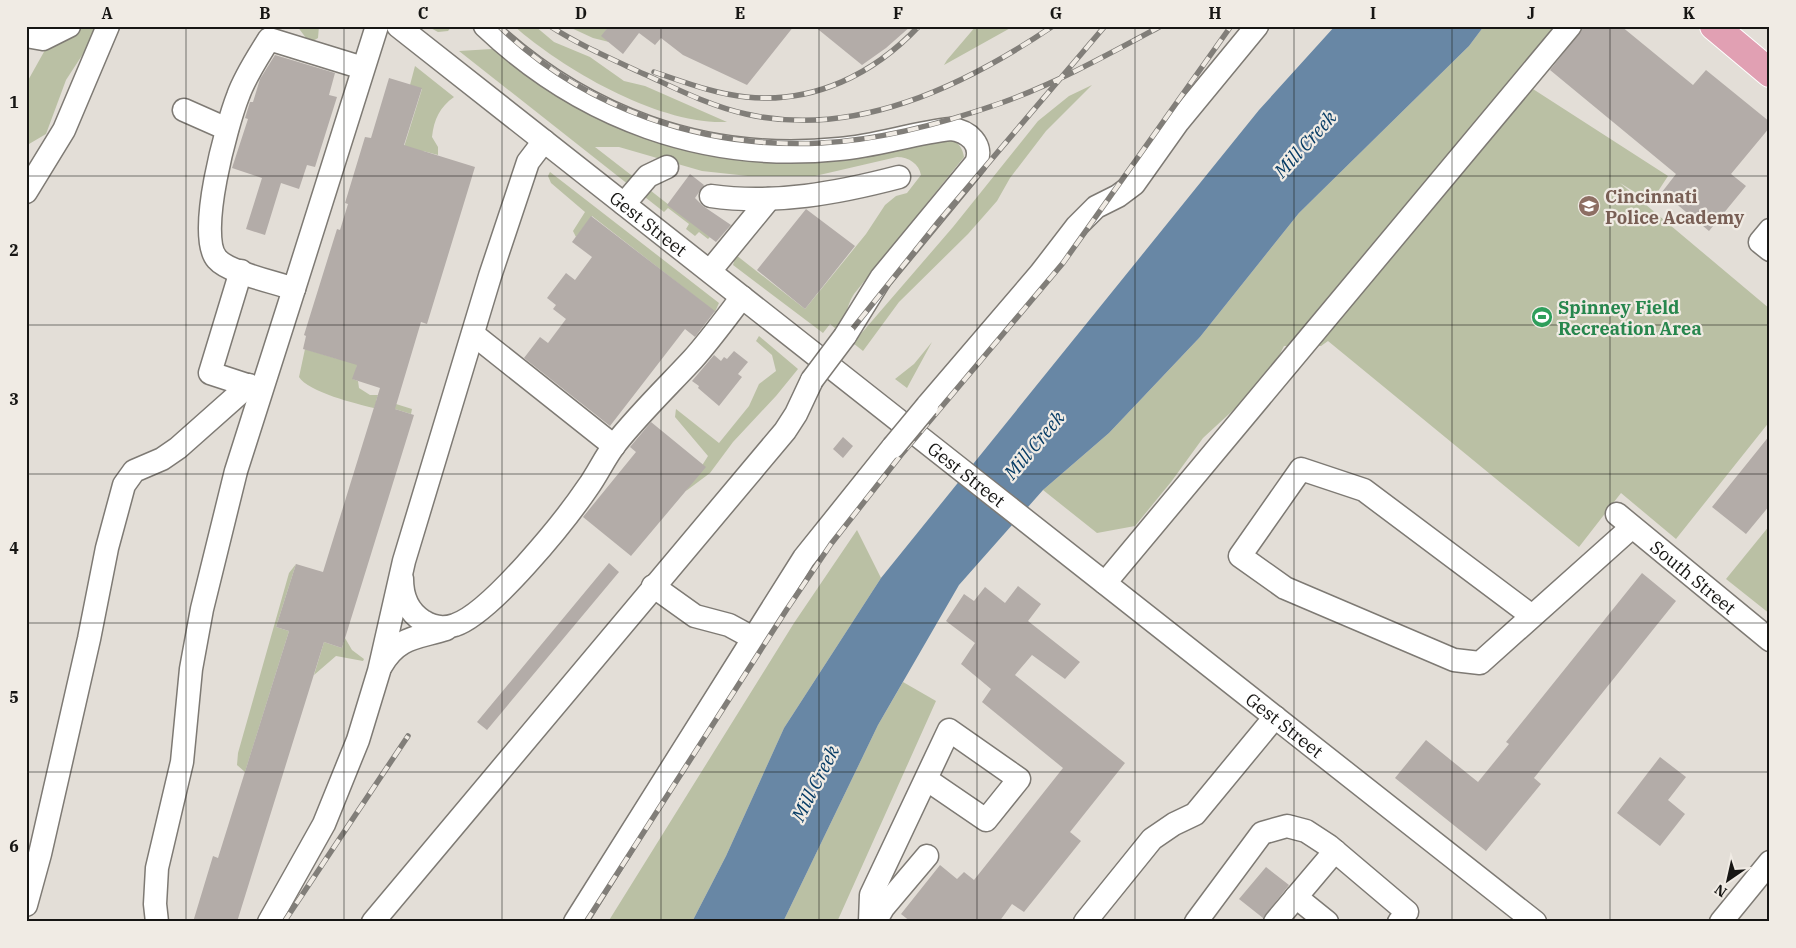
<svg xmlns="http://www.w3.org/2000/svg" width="1796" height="948" viewBox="0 0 1796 948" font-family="'IBM Plex Serif',serif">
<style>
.green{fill:#bac0a4}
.water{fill:#6887a5}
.building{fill:#b3aca8}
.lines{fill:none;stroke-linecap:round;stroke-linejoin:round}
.minor-casing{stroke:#7e7a74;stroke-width:25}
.major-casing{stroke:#fff;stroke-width:30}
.minor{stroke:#fff;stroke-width:22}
.major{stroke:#e1a0b3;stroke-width:28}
.rail-casing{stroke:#817e79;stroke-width:5.5}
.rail{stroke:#f0ebe4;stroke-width:4;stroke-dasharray:11;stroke-linecap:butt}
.minor-bridge-casing{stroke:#7e7a74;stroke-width:25;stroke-linecap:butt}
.minor-bridge{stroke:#fff;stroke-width:22}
.grid{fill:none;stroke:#171614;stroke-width:1;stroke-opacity:0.55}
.labels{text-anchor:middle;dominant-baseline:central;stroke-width:4.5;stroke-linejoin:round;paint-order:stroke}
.education-label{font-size:18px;font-weight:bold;fill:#785e54;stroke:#f0ebe4;text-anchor:start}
.street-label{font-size:18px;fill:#171614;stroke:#f0ebe4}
.leisure-label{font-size:18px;font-weight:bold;fill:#27864d;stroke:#f0ebe4;text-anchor:start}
.water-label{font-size:19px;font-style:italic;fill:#073c65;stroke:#f0ebe4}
.neatline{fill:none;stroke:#171614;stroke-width:2}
.grid-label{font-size:16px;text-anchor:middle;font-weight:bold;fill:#171614}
</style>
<rect width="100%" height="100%" fill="#e3ded7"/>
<!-- green -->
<path class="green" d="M77 26H99L94 37 66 80 46 134 29 144 26 150V84L45 50Z
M297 26H319L318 38 313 41 306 38Z
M427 26H452L448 31 438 32Z
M514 26H535L554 42 590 57 624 81 645 86 727 122C659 125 564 70 514 26Z
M567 26H609L602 36 609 42 593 38Z
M976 26H1014L944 65 947 60Z
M1484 26H1568L1519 80 1668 176 1651 202 1620 183 1770 309V421L1676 539 1621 493 1579 547 1328 341 1321 346H1284L1267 379 1203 438 1171 482 1135 526 1097 533 1043 490 1109 433 1200 337 1299 213 1469 46Z
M492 49 535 78 628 130 644 138 674 145 940 137C954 140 962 143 964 157L854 294C845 308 847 318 840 332L830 324 823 333 733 265 736 255 805 309 866 234 885 205 896 196 907 193 921 175C919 164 909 157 897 157L815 176H748L702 171 619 147H595L635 178 629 185 459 51Z
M415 66 454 97C440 107 434 119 432 137L438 147V155L423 151 417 169 399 163 422 89 410 85Z
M1092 85 1046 131 1010 178 997 201 968 234 899 302 863 351 853 343 953 227 1038 121 1069 96Z
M550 172 719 303 715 312 592 216 576 237 573 231 585 212 551 183 548 176Z
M394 175 413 181 353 379 358 381 359 388 370 395H378L376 401 396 404 412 409 411 414 376 403 374 408C357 404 308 392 299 377L305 349 338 359Z
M646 187 710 237 708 239 699 232 695 236 686 229 689 224 668 208 664 212 641 194Z
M759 336 798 369 776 396 733 442 710 473 686 491 708 456 675 417 676 409 719 443 749 406 759 384 776 371 772 355 756 341Z
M932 342 907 388 895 379 914 364Z
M1770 525V614L1726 579Z
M857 530 881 578 784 728 726 856 692 922H608L794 623Z
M296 564 276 627 289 631 245 772 237 765 238 753 289 573Z
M345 638 352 650 364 659 363 661 336 656 314 675 324 642 342 648Z
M903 682 936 701 837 922H783L878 725Z"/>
<!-- water -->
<path class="water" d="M1335 26H1484L1469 46 1299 213 1200 337 1109 433 1043 490 959 585 878 725 783 922H692L726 856 784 728 881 578 1259 110Z"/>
<!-- building -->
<path class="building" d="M609 26H794L747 85 683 55 661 38 655 45 639 33 623 54 601 36Z
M814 26H911L886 48 862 65Z
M1587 26H1621L1693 85 1706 70 1770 122V127L1731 174 1746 186 1709 231 1662 192 1676 174 1550 70 1583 28Z
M275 55 335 73 329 95 337 97 315 167 307 165 299 189 281 183 265 235 246 229 262 178 232 168 248 119 245 118 250 102H253L260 79Z
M389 78 422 88 404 145 475 167 427 324 421 322 395 409 414 415 342 648 324 642 237 922H193L213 856 218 858 289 631 276 627 296 564 323 572 380 388 352 379 357 365 303 349 306 336 304 335 337 229 340 230 348 204 345 203 365 137 371 138Z
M690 174 704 185 695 198 703 206 731 225 716 242 667 205Z
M806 209 855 246 805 309 757 270Z
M591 216 715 311 695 337 685 329 610 426 524 358 540 337 548 343 566 319 553 309 556 305 547 298 566 273 575 280 592 257 572 242Z
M734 351 748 362 738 374 742 377 719 406 698 388 699 386 692 381 714 355 721 361 724 357 727 359Z
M651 422 706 467 631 556 583 517 636 452 630 447Z
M1770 435V505L1746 534 1712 507Z
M843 437 853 446 843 458 833 449Z
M609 563 619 572 487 730 477 722Z
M1642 573 1676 601 1534 778 1541 784 1486 851 1395 778 1426 740 1478 782 1509 744 1506 742Z
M1018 586 1041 604 1028 621 1080 662 1065 679 1032 655 1015 675 1125 763 1070 832 1081 841 1024 912 1012 904 999 922H911L901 914 940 865 957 879 964 872 974 880 1063 768 982 702 991 689 961 664 975 643 946 621 964 594 974 601 985 587 1005 603Z
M1660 757 1686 777 1668 800 1685 814 1660 846 1617 813Z
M1266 867 1289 885 1263 918 1239 899Z"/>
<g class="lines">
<!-- minor casing -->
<g class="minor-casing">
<g id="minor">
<path id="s1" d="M398 26 1535 922"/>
<path d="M485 26C582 118 705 163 839 149 877 146 913 133 951 129 968 131 984 144 976 163L881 278 845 336"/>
<path d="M26 36 43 39 69 26"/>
<path d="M363 68 269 39C258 57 245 76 238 96 227 124 196 236 217 259 229 273 275 282 294 289L377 26"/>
<path d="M184 110 227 129"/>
<path d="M26 192 64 130 108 26"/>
<path d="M711 196C774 205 838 193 899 177"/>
<path d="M624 204 648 176 667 167"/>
<path d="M1770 230 1760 242 1770 250"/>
<path d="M241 271 210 373 259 389"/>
<path d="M710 271 769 199"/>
<path d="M473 334 614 446"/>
<path d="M927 406 1040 274 1077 226 1096 207 1118 196 1134 184 1178 122 1257 26"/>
<path id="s2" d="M1617 514 1770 640"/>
<path d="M402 579C402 596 407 611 423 621 432 627 444 629 455 625 491 613 565 521 588 487 598 473 605 457 616 443 640 413 667 387 693 359 710 340 726 318 742 297"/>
<path d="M1105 583 1570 26"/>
<path d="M653 586 695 616 729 625 753 638"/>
<path d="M1532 616 1364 490 1301 469 1240 556 1285 588 1454 660 1480 663 1632 527"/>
<path d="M381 666C398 636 418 638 446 629"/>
<path d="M1296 897 1327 922"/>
<path d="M26 905 40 854 89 639 107 548 124 485 134 471 162 459 178 448 249 385"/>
<path d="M157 922 155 904 157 868 182 762 191 669 202 609 236 471 294 289"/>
<path d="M269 922 324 824 358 740 379 671 404 561 490 276 528 162 544 141"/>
<path d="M373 922 785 431 796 414 812 380"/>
<path d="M575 922 804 558 893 447"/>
<path d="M870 922 871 895 949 730 1019 779 986 820 926 779"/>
<path d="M875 922 883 908 927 856"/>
<path d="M1085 922 1152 839 1174 824 1195 814 1275 717"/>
<path d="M1196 922 1262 833 1287 826 1306 831 1329 846 1407 912 1399 922"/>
<path d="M1275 922 1335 851"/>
<path d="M1721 922 1770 862"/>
</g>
</g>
<!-- major casing -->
<g class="major-casing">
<path id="major" d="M1714 26 1770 73"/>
</g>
<!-- minor -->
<use href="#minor" class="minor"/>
<!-- major -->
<use href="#major" class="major"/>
<!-- rail casing -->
<g class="rail-casing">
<path id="rail" d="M499 26C584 109 704 149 821 143 881 140 944 123 1001 103 1057 83 1109 54 1161 26
M550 26C579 45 612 59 644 74 677 89 710 106 746 114 855 139 964 86 1053 26
M654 72C684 82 715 94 746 97 814 104 874 74 919 26
M846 337 939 221 1105 26
M284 922 408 736
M586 922 787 609 831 544 901 455 1063 263 1231 26"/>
</g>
<!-- rail -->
<use href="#rail" class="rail"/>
<!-- minor-bridge casing -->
<g class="minor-bridge-casing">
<path id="minor-bridge" d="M812 380 845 336
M893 447 927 406"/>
</g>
<!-- minor-bridge -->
<use href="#minor-bridge" class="minor-bridge"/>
</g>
<!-- grid -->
<path class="grid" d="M186 26V922M344 26V922M502 26V922M661 26V922M819 26V922M977 26V922M1135 26V922M1294 26V922M1452 26V922M1610 26V922M26 176H1770M26 325H1770M26 474H1770M26 623H1770M26 772H1770"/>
<!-- icons -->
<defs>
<g id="university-disc" transform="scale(1.125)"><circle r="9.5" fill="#8d6e63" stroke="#f0ebe4"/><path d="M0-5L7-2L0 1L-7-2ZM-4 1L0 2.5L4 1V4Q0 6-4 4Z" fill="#fff"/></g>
<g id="stadium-disc" transform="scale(1.125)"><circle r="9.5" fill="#2e9e5b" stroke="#f0ebe4"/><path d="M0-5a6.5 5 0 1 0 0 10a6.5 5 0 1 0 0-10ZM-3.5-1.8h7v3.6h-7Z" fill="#fff"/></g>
</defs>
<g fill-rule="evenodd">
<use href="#university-disc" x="1589" y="206"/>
<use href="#stadium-disc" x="1542" y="317"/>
</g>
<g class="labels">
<!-- education labels -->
<g class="education-label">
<text x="1605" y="196">Cincinnati<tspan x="1605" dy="21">Police Academy</tspan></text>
</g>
<!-- street labels -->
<g class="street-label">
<text stroke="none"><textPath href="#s1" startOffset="319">Gest Street</textPath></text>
<text stroke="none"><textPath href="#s1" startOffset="724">Gest Street</textPath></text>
<text stroke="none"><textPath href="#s2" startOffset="99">South Street</textPath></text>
<text stroke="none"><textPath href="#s1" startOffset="1129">Gest Street</textPath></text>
</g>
<!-- leisure labels -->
<g class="leisure-label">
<text x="1558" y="307">Spinney Field<tspan x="1558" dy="21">Recreation Area</tspan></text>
</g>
<!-- water labels -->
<g class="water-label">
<text transform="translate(1305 144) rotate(-48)">Mill Creek</text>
<text transform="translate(1034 445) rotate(-50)">Mill Creek</text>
<text transform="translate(815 783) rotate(-63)">Mill Creek</text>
</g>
</g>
<!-- border -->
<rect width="1796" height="948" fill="none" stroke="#f0ebe4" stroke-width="55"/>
<!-- north arrow -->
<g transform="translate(1728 880) rotate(214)" stroke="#f0ebe4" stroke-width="4" paint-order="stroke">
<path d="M0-4L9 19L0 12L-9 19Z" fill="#171614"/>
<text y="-8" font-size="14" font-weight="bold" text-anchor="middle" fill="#171614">N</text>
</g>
<rect x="28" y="28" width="1740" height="892" class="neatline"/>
<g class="grid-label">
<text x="107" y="19">A</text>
<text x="265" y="19">B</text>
<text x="423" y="19">C</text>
<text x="581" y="19">D</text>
<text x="740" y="19">E</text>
<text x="898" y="19">F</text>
<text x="1056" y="19">G</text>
<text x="1215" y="19">H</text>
<text x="1373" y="19">I</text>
<text x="1531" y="19">J</text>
<text x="1689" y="19">K</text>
<text x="14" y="108">1</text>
<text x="14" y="256">2</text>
<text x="14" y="405">3</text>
<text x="14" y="554">4</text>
<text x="14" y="703">5</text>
<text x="14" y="852">6</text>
</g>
</svg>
